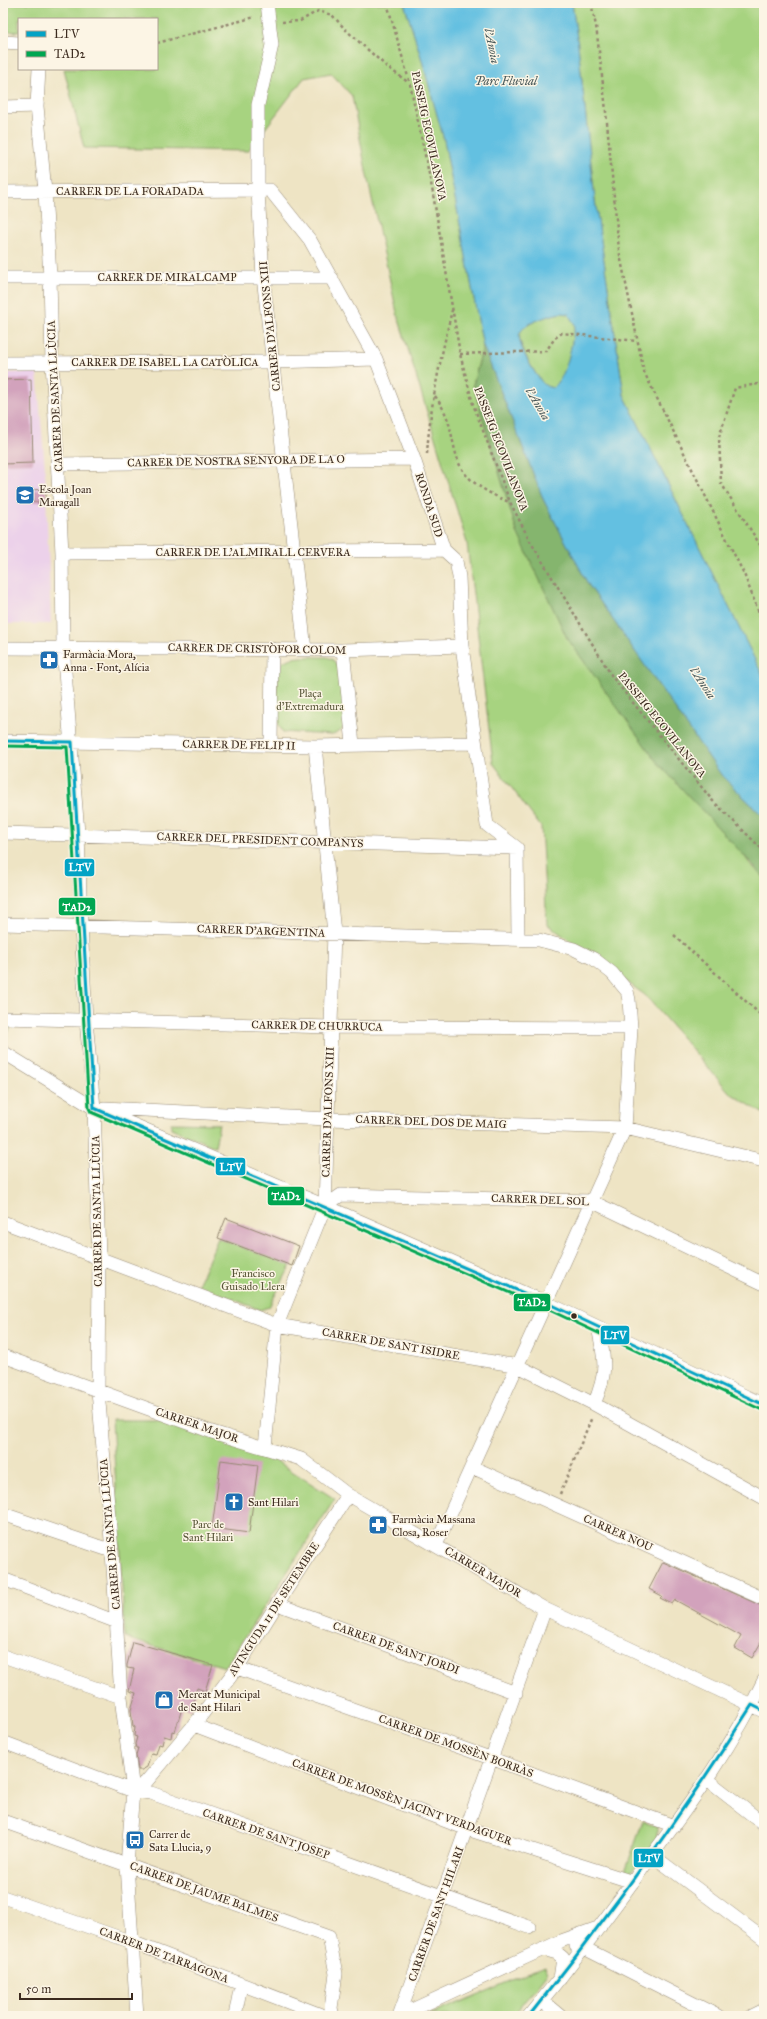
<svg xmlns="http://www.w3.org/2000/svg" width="767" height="2019" viewBox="0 0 767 2019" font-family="'IM FELL Great Primer',serif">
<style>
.built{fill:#ecd1ea}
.green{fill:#a7d380;stroke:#717e4f}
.forest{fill:#85b56e;stroke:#607046}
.water{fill:#63c0e1;stroke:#4f7580;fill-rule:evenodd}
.building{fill:#d2a2bc}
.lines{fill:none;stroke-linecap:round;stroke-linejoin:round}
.street-casing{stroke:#948771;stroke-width:14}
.path{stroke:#948771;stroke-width:2.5;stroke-dasharray:3 3;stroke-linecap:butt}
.street{stroke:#fff;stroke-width:13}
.bus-1-casing{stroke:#fcf5e5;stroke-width:6}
.bus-2-casing{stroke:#fcf5e5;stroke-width:6}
.bus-1{stroke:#03a3c5;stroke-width:3}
.bus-2{stroke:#00a651;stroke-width:3}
.bus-dot{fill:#3b2a1e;stroke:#fcf5e5;stroke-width:1.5}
.labels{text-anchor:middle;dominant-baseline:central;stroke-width:3;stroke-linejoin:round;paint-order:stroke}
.street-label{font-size:11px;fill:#3b2a1e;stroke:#fcf5e5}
.poi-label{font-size:11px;fill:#3b2a1e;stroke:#fcf5e5;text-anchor:start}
.park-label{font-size:11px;fill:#565436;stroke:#fcf5e5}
.water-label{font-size:12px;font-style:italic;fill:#475758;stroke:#fcf5e5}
.line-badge{stroke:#fcf5e5;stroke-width:1.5}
.badge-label{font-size:11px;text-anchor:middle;font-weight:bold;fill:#fff}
</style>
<rect width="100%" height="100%" fill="#fcf5e5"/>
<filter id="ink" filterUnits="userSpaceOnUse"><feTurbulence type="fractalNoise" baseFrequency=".025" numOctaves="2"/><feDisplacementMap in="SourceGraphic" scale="8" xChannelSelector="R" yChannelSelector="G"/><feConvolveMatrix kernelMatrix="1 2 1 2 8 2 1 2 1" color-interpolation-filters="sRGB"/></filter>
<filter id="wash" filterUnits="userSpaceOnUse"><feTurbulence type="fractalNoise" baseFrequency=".012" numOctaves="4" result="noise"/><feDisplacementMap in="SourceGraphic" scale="16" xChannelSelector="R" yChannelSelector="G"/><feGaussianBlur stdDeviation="0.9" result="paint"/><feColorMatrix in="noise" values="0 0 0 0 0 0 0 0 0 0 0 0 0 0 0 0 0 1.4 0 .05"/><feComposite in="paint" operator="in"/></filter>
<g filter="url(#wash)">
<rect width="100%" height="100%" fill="#eee4c4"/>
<!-- built -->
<path class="built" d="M37 372 45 469 51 624H3V373Z"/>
<!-- green -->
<path class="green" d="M3 3H404L421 57 444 140 483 346 473 385 517 532 750 864 764 877V1114L730 1093 645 995 547 924 541 827 493 763 467 543 397 313 367 176 352 96 331 73 304 78 248 151 84 148 64 69H157V19H19V32L3 31Z
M572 3H764V678L624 395 595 200 578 45Z
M561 313 568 314 575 325C572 344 568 375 553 388 550 387 547 387 545 385 537 379 516 342 520 333 524 323 550 315 561 313Z
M327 657 332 659 340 668 346 721C344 729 340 733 332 735L283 732 276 720 277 670C284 652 311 658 327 657Z
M3 1026H11L5 1039 3 1037Z
M171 1123 219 1124 215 1147 171 1128Z
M218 1238 291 1265 269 1307 260 1310 198 1285Z
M112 1420H159L270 1457 335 1499 225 1667 125 1638Z
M643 1821 657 1826V1839L629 1876 624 1874Z
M545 1966 547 1973 513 2016H428Z"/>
<!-- forest -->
<path class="forest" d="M483 346 544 501 588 584 722 776 764 817V877L656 761 567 638 517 532 473 385Z"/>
<!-- water -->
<path class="water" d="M404 3H572L578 45 595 200 624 395 764 678V817L722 776 588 584 544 501 483 346 444 140 421 57ZM561 313 568 314 575 325C572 343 567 377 553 388 550 387 547 387 545 385 537 379 515 342 520 333 524 323 550 315 561 313Z"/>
<g id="blocks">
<!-- building -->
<path class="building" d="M31 379 33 463 3 464V380Z
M46 489V502H33L32 490Z
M226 1218 299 1246 292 1266 218 1238Z
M221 1460 258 1465 249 1533 212 1528Z
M663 1562 764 1607V1637L752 1658 735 1648 741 1636 675 1600 672 1604 660 1598 662 1596 649 1589Z
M133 1642 213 1665 205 1691 197 1688 191 1710 182 1708 175 1732 172 1731 171 1738 164 1736 162 1745 159 1744 156 1754 151 1753 147 1767 142 1770H138L136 1755 138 1748H136L135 1744 137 1737 134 1736 135 1727 133 1726 131 1710 136 1693 129 1691 134 1669 127 1668V1665Z"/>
</g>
</g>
<g filter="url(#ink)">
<use href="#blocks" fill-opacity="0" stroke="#948771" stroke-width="1"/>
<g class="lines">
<!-- street casing -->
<g class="street-casing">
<path id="street" d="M267 3 272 45 258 105V191L263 276 305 650
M3 42 19 43
M39 69 37 106 45 192 50 277 52 361 62 553 63 647 78 833 81 925 86 1020 94 1108 99 1257 98 1391 112 1551 121 1697 133 1791 127 1865 137 2016
M3 107 37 106
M3 192 270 190 310 240 376 359 414 459 444 550 456 561 459 577 462 646 487 825 517 848
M3 278H332
M3 363 274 362 376 359
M58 464 414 459
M62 553 444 550
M3 648 343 650 462 646
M343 650 353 744
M3 741 315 746 474 743
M271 745 272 649
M3 833 517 848
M517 848 518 938
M3 924 539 940 574 949 594 959 612 973 627 991 629 1000 631 1028 625 1128 436 1545
M3 1018 330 1027 631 1028
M3 1052 94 1108 325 1206 547 1303 764 1405
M104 1108 328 1119 625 1128 764 1161
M325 1206 341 1195 591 1201 764 1284
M3 1222 277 1325 518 1366 594 1404 764 1498
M3 1356 212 1432 301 1459 348 1495 545 1609 764 1711
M594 1404C608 1372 605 1360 598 1327
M265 1447 277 1325 325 1206 334 933 315 746
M472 1467 764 1599
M3 1514 112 1551
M3 1579 117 1622
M277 1604 516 1693
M3 1656 121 1697
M237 1668 493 1759 674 1826
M194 1725 467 1829 633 1882
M3 1742 133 1791 151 1793 529 1927
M706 1779 764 1824
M133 1791 146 1782 194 1725 237 1668 277 1604 348 1495
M3 1821 329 1937 336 1974 331 2008 333 2016
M652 1855 764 1939
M3 1897 132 1942 324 2016
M576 1946 584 1948 718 2016
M543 1949 557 1953 563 1958 560 1979
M542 2001 560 2016
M235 2016 241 1985
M399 2016 545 1609
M399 2016 561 1941 600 1927
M529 2016C572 1964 613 1910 652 1855 693 1800 735 1742 764 1680
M752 2016 764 2010"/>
</g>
<!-- path -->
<path class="path" d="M387 3 410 84 432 188 460 354 473 404 510 502 530 541 613 678 712 800 764 851
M591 3 596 26 605 101 619 250 644 372 744 574 764 626
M282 22 300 21 318 11 332 15 347 31 386 66 409 83
M157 43 255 17
M460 354 546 351 555 338 562 333 637 341
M764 383 735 388 719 437 721 483 764 551
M435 396C454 422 449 436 459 463 466 482 492 495 509 502
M427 454C430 405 441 357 452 310
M674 935 764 1018
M560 1494 592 1417"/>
<!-- street -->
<use href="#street" class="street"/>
<!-- bus-1 casing -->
<g class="bus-1-casing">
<path id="bus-1" d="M3 741 72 742 94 1108 547 1303 764 1405
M529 2016C609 1916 683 1813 752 1705L764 1711"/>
</g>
<!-- bus-2 casing -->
<g class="bus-2-casing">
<path id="bus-2" d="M3 746 67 747 89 1108 91 1112 545 1308 762 1410"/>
</g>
<!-- bus-1 -->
<use href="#bus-1" class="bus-1"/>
<!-- bus-2 -->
<use href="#bus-2" class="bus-2"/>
</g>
</g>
<!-- icons -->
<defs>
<g id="school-square" transform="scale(1)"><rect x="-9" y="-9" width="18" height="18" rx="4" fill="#1f6fb2" stroke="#fcf5e5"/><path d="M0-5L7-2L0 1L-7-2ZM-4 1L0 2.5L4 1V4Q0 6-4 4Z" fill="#fff"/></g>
<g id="pharmacy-square" transform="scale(1)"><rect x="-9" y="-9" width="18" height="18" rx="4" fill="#1f6fb2" stroke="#fcf5e5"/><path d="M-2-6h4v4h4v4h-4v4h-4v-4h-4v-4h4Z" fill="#fff"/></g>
<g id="church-square" transform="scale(1)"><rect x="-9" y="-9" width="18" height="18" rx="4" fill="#1f6fb2" stroke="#fcf5e5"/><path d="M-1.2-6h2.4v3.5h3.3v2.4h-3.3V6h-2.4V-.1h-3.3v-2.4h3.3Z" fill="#fff"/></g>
<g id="shop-square" transform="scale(1)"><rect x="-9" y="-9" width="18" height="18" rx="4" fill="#1f6fb2" stroke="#fcf5e5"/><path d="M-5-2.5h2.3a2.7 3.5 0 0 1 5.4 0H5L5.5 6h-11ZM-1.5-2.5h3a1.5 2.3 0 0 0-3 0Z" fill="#fff"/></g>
<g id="bus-square" transform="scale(1)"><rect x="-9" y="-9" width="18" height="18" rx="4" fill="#1f6fb2" stroke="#fcf5e5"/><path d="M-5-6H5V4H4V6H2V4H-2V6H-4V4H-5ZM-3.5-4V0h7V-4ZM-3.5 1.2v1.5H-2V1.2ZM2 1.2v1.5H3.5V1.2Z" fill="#fff"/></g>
</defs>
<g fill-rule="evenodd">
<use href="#school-square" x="25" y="495"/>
<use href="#pharmacy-square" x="49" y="660"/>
<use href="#church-square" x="234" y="1502"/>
<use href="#pharmacy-square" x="378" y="1525"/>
<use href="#shop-square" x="164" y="1700"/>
<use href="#bus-square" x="135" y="1840"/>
</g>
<!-- markers -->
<circle class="bus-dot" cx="574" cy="1316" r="3.5"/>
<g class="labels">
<!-- street labels -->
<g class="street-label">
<text transform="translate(429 136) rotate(78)">PASSEIG ECOVILANOVA</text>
<text x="130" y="191">CARRER DE LA FORADADA</text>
<text x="167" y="277">CARRER DE MIRALCAMP</text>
<text transform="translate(270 326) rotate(-96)">CARRER D'ALFONS XIII</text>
<text x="165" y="362">CARRER DE ISABEL LA CATÒLICA</text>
<text transform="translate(55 396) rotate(-93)">CARRER DE SANTA LLÙCIA</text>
<text transform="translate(501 449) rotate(69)">PASSEIG ECOVILANOVA</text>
<text transform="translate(236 461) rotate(-1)">CARRER DE NOSTRA SENYORA DE LA O</text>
<text transform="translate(429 505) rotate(72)">RONDA SUD</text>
<text x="253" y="552">CARRER DE L'ALMIRALL CERVERA</text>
<text transform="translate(257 649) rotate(1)">CARRER DE CRISTÒFOR COLOM</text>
<text transform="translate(662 725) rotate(51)">PASSEIG ECOVILANOVA</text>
<text transform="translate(239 745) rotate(1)">CARRER DE FELIP II</text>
<text transform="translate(260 840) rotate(2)">CARRER DEL PRESIDENT COMPANYS</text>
<text transform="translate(261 931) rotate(2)">CARRER D'ARGENTINA</text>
<text transform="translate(317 1026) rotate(1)">CARRER DE CHURRUCA</text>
<text transform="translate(328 1112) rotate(-88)">CARRER D'ALFONS XIII</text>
<text transform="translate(431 1122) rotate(2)">CARRER DEL DOS DE MAIG</text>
<text transform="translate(540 1200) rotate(2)">CARRER DEL SOL</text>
<text transform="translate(97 1211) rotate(-91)">CARRER DE SANTA LLÙCIA</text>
<text transform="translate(391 1344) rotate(10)">CARRER DE SANT ISIDRE</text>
<text transform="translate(197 1425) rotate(19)">CARRER MAJOR</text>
<text transform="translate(618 1533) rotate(24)">CARRER NOU</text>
<text transform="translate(110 1534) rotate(-95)">CARRER DE SANTA LLÙCIA</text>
<text transform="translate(483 1572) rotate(31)">CARRER MAJOR</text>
<text transform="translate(274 1609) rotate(-57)">AVINGUDA 11 DE SETEMBRE</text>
<text transform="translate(396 1648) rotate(20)">CARRER DE SANT JORDI</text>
<text transform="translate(456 1746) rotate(20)">CARRER DE MOSSÈN BORRÀS</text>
<text transform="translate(402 1802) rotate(20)">CARRER DE MOSSÈN JACINT VERDAGUER</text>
<text transform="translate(266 1834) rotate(19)">CARRER DE SANT JOSEP</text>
<text transform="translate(204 1892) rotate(20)">CARRER DE JAUME BALMES</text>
<text transform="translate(436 1914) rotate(-70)">CARRER DE SANT HILARI</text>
<text transform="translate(164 1955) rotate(21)">CARRER DE TARRAGONA</text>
</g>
<!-- poi labels -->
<g class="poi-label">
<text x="39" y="489">Escola Joan<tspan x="39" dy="13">Maragall</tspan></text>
<text x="63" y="654">Farmàcia Mora,<tspan x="63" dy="13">Anna - Font, Alícia</tspan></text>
<text x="248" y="1502">Sant Hilari</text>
<text x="392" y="1519">Farmàcia Massana<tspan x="392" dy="13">Closa, Roser</tspan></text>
<text x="178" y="1694">Mercat Municipal<tspan x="178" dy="13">de Sant Hilari</tspan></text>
<text x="149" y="1834">Carrer de<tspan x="149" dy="13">Sata Llucia, 9</tspan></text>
</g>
<!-- park labels -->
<g class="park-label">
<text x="310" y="693">Plaça<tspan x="310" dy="13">d'Extremadura</tspan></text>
<text x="253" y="1273">Francisco<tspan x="253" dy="13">Guisado Llera</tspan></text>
<text x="208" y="1524">Parc de<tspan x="208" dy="13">Sant Hilari</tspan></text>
</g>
<!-- water labels -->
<g class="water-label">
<text transform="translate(492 46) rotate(78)">l'Anoia</text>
<text x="506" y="81">Parc Fluvial</text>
<text transform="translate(538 404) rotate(59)">l'Anoia</text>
<text transform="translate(703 683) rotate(56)">l'Anoia</text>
</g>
</g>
<g class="line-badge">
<rect x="64" y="858" width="31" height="19" rx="4" fill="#03a3c5"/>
<rect x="58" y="897" width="38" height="19" rx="4" fill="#00a651"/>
<rect x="215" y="1157" width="31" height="19" rx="4" fill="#03a3c5"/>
<rect x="267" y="1186" width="38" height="20" rx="4" fill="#00a651"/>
<rect x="513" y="1293" width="38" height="19" rx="4" fill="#00a651"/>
<rect x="600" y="1325" width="30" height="20" rx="4" fill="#03a3c5"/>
<rect x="633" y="1848" width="31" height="20" rx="4" fill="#03a3c5"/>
</g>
<g class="badge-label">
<text x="80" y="871">LTV</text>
<text x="77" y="911">TAD2</text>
<text x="231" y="1171">LTV</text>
<text x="286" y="1200">TAD2</text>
<text x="532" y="1306">TAD2</text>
<text x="615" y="1339">LTV</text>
<text x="649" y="1862">LTV</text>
</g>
<!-- margin -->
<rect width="767" height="2019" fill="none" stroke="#fcf5e5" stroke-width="16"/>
<!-- legend -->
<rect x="18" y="18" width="140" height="52" fill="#fcf5e5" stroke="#afa495"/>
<rect x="26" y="31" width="20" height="6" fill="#03a3c5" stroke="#afa495"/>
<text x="54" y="38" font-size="12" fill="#3b2a1e">LTV</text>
<rect x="26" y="51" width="20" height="6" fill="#00a651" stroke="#afa495"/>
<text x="54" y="58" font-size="12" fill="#3b2a1e">TAD2</text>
<!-- scale -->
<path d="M20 1993v6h112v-6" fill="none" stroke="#3b2a1e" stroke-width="2"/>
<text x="26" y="1993" font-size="12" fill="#3b2a1e" stroke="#fcf5e5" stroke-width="3" paint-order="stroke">50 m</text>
</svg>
